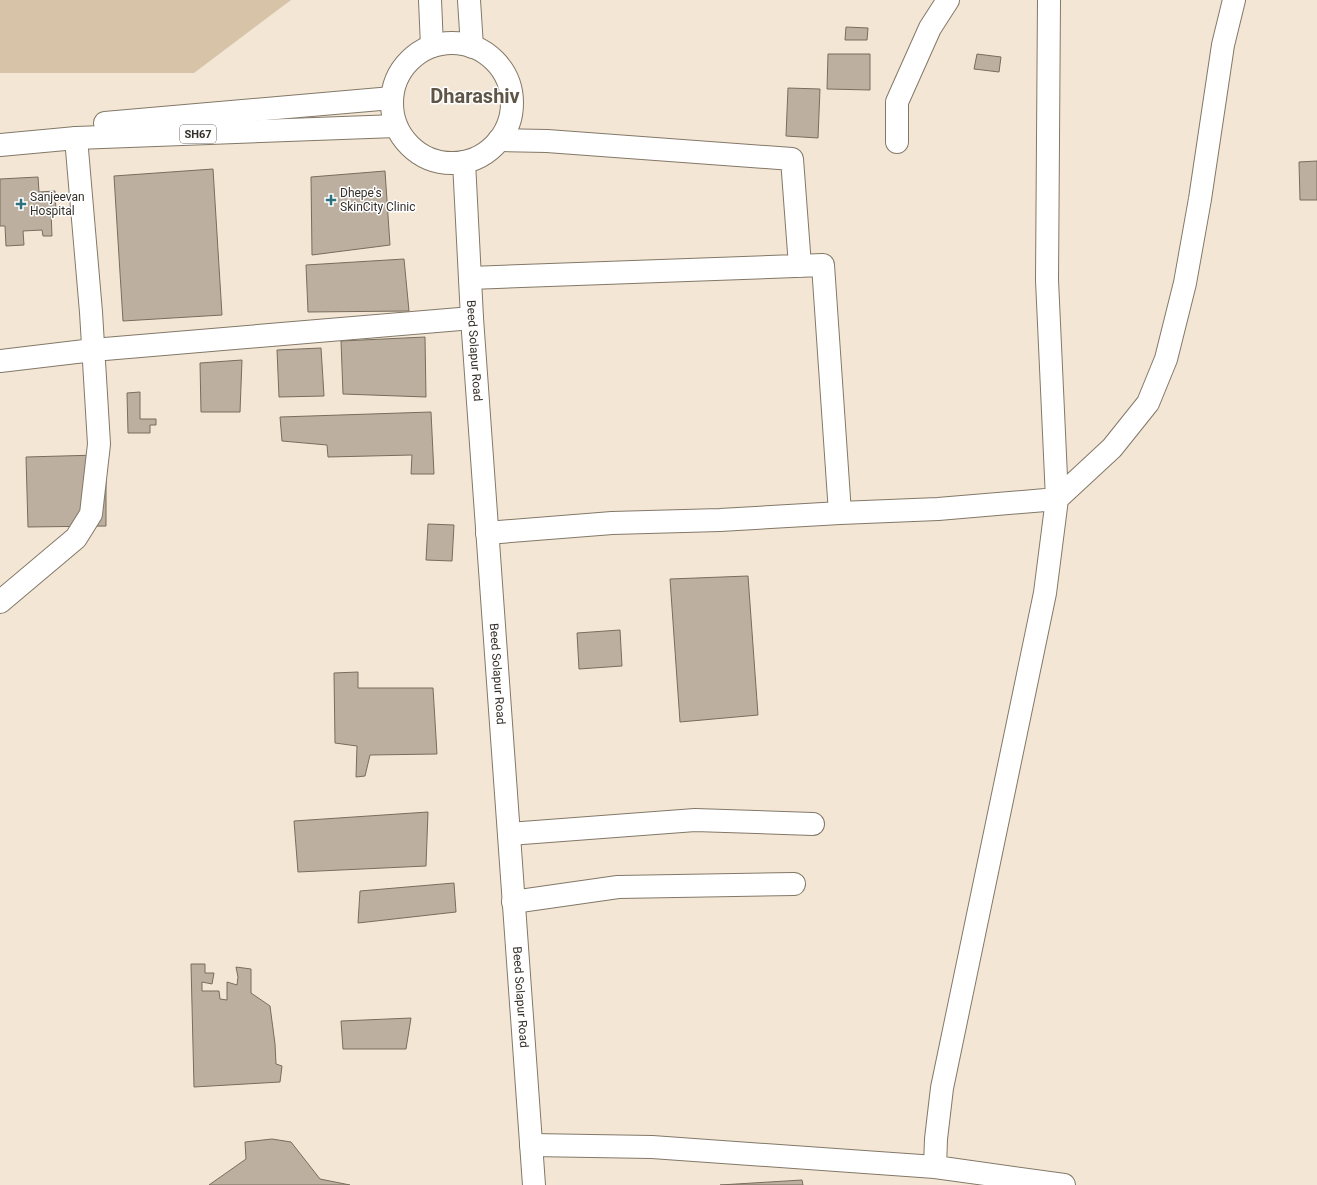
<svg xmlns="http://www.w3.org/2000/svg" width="1317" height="1185" viewBox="0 0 1317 1185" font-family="Roboto,sans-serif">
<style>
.green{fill:#d7c3a7}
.building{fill:#bcaf9f;stroke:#786d5d}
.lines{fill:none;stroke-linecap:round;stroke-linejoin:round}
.minor-casing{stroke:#837868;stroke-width:24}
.secondary-casing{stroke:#837868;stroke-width:24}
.primary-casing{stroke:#837868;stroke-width:24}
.minor{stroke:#fff;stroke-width:22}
.secondary{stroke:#fff;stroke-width:22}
.primary{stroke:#fff;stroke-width:22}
.poi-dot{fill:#2b727e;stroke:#fff;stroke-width:1.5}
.labels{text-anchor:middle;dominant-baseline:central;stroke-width:3;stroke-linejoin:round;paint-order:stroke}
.shield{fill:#fff;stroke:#716d69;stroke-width:1}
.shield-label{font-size:11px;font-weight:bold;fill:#342f29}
.poi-label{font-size:12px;fill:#342f29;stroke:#fff;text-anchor:start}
.street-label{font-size:12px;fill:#342f29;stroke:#fff}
.town-label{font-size:20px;font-weight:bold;fill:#5f5546;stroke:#fff}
</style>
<rect width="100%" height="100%" fill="#f3e6d5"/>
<!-- green -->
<path class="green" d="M0 0H291L194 73H0Z"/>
<!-- building -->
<path class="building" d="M846 27 868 28 867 40H845Z
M828 54H870V90L827 89Z
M977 54 1001 57 999 72 974 69Z
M788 88 820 89 818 138 786 136Z
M1317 161V200H1300L1299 162Z
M213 169 222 315 123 321 114 176Z
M385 171 390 245 312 255 311 177Z
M38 177 39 192 55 191 56 211 51 212 52 236H43L42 230 23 231 24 245 6 246 5 226H0V179Z
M404 259 409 311 308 312 306 265Z
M425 337 426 397 343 394 341 341Z
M321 348 324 396 279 397 277 350Z
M242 360 240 412H201L200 363Z
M140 392V419H156V425H150V433H128L127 393Z
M431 412 434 474H411L412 455 328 457 327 445 282 441 280 417Z
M98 455 106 460V526L28 527 26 457Z
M428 524 454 525 452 561 426 560Z
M748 576 758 715 680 722 670 579Z
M620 630 622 666 579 669 577 633Z
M358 672V688H433L437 754 370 755 365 776 356 777 357 746 335 743 334 673Z
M428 812 426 866 298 872 294 821Z
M454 883 456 912 358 923 360 891Z
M191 964H205V973H214L212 984 202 982V991H219L220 999 227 1000V982L237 985 238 977 236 967 251 969V993L270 1006 275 1044 276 1064 282 1066 280 1082 194 1087Z
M411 1018 406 1049H343L341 1021Z
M272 1139 291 1142 320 1179 350 1185H209L246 1159 245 1142Z
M802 1180 803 1185H720Z"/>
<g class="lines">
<!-- minor casing -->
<g class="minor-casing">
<path id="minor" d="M499 140 547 141 792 159 800 266
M897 142V102L930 28 948 0
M470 278 823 265 840 513
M0 361 93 350 472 318
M487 533 612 523 720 520 840 513 938 509 1057 499 1112 448 1148 403 1166 359 1185 283 1200 199 1223 45 1234 0
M0 602 76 538 91 514 99 444 91 312 76 138
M509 834 695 820 813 824
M513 902 618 887 794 884
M531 1145 652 1147 935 1167 936 1139 942 1088 1045 593 1057 499 1047 280 1049 0
M935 1167 1064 1185"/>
</g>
<!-- secondary casing -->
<g class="secondary-casing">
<path id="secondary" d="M430 0 432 46"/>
</g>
<!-- primary casing -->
<g class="primary-casing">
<g id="primary">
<path d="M469 0 472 47"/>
<circle cx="452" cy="103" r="60"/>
<path d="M105 123 392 98"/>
<path d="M0 145 76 138 396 126"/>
<path id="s1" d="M464 162 472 318 534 1185"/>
</g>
</g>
<!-- minor -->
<use href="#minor" class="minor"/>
<!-- secondary -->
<use href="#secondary" class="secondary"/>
<!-- primary -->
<use href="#primary" class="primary"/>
</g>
<!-- markers -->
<g class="poi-dot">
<path d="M329 194h4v4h4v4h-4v4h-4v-4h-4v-4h4z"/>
<path d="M19 198h4v4h4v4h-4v4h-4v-4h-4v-4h4z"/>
</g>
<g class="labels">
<!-- shield labels -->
<rect class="shield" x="180" y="125" width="36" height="18" rx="3"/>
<g class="shield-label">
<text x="198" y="134">SH67</text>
</g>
<!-- poi labels -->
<g class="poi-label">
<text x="340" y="193">Dhepe's<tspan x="340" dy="14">SkinCity Clinic</tspan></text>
<text x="30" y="197">Sanjeevan<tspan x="30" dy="14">Hospital</tspan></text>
</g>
<!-- street labels -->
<g class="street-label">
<text stroke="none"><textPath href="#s1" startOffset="189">Beed Solapur Road</textPath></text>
<text stroke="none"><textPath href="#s1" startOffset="513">Beed Solapur Road</textPath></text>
<text stroke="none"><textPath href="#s1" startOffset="837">Beed Solapur Road</textPath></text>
</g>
<!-- town labels -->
<g class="town-label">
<text x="475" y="96">Dharashiv</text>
</g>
</g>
</svg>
